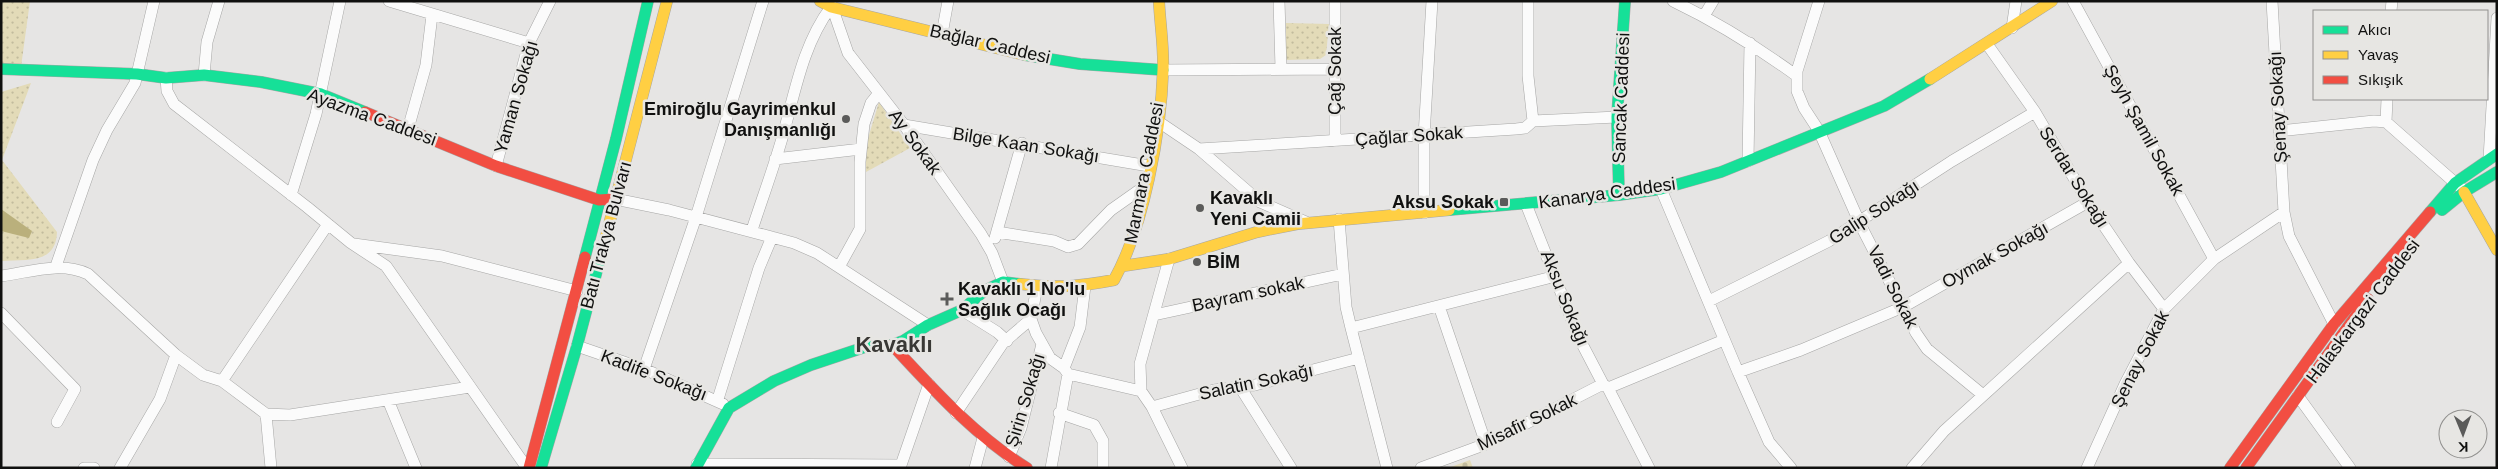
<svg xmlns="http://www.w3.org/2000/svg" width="2498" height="469" viewBox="0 0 2498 469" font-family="Helvetica,sans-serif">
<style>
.green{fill:url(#green-dots)}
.cemetery{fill:url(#cemetery-stones)}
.water{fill:#bab07c}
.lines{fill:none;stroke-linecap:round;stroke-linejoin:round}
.street-casing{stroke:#a6a6a5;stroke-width:12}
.fast-casing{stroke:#a6a6a5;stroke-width:12}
.slow-casing{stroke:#a6a6a5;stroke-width:12}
.jam-casing{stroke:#a6a6a5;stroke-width:12}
.street{stroke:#fbfbfb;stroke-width:11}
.fast{stroke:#16e098;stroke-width:11}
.slow{stroke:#ffcf43;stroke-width:11}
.jam{stroke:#f24e42;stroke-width:11}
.poi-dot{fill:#5b5b5a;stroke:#e7e6e3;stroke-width:2}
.labels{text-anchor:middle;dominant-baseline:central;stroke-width:5;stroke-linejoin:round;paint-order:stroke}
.street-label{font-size:18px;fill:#10100f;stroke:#e7e6e3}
.poi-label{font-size:18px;font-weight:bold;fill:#10100f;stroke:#e7e6e3;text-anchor:start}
.district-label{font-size:22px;font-weight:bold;fill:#393835;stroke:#e7e6e3}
</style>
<defs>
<pattern id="green-dots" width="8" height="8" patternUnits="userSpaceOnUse" patternTransform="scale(1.25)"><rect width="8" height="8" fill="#e3dbb8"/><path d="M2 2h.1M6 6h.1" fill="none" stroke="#c2bb9d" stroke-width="1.8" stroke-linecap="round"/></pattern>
<pattern id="cemetery-stones" width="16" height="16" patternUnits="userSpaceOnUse" patternTransform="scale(1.25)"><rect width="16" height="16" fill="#e3dbb8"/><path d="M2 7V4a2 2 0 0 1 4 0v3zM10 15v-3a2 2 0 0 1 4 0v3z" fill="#c2bb9d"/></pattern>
</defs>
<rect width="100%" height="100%" fill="#e6e5e4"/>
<!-- green -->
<path class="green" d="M1 1H30L21 67 1 66Z
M1286 23 1329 24 1326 55 1320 59 1286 60Z
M31 83 2 160 57 232C56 265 26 259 1 261V92Z
M879 102 910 148 866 172V145Z"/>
<!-- cemetery -->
<path class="cemetery" d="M1470 460 1473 468H1448Z"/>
<!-- water -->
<path class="water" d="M1 209 32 231 29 238 1 231Z"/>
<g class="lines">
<!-- street casing -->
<g class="street-casing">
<path id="street" d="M389 1 529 43
M830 1 848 53 904 125 981 234 992 253 1003 282
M1279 1 1281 68
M1528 1V76L1533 121
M1673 1C1717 22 1757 47 1797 76
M1819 1 1797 71V91L1804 108 1819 131 1861 226 1916 333 1927 349 1983 395
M2073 1 2214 259
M2272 1 2284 212 2289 236 2334 324
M2391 11 2392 1
M1704 16 1713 1
M2012 28 2016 1
M942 34 948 1
M1987 44 2035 112 2088 202 2129 263 2164 309
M1163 70 1335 69
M204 75 207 42 219 1
M166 78 167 91 174 104 307 207 351 243 386 266 527 468
M2387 99 2386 122 2461 188
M1156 120 1199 149 1260 202 1306 222
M904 125 1149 166
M408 129 426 65 432 15
M2279 131 2374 121 2386 122
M1335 141V1
M1199 149 1516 129 1525 128 1533 121 1617 117
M775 159 861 149
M2489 159 2497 18
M1748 161 1750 43
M496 166 529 43 550 1
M1661 189 1738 372 1801 350 1903 307 2088 202
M291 195 316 114 340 1
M615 199 669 210 794 243 817 253 928 325
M1526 204 1579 338 1603 384 1608 388
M1424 213V136L1432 1
M1339 219 1346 307 1351 328
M752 230C762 199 774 167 783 135 795 92 803 44 831 7
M997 232 1054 241 1068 247 1078 244 1111 210 1145 186
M995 238 1022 143
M354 244 442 256 577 291
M56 266 93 160 107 130 135 83 154 1
M839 267 860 229V162L864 124 871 103 879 93
M1 276C31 272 60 261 88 274L176 355 203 375 222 381 266 414 271 468
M1037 287 1031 319 1036 333 1050 358 1064 368 1068 374 1141 391 1152 407 1182 468
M1709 301 1829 241 1952 161 2035 112
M1439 306 1486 444
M962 310 997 332 1007 341
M1 313 75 389 57 422
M1154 315 1343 274
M577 346 644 369 723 404
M1064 368 1080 327 1085 286
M644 369 696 217 763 1
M1738 372 1769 442 1791 468
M222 381 328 224
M1240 387 1291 468
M1141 391 1140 364 1169 259
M2298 396 2350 468
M718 399 759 268 772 237
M388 400 416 468
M1152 407 1214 390 1255 385 1359 358
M956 413 1003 343 1031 319
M1059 413 1094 425 1103 441V468
M266 414 290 415 470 387
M1009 457 1021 428 1042 344
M697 464 900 465
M84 468H94
M120 468 160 399 176 355
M900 468 929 384
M975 468 983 438
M1051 468 1068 374
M1387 468 1351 328 1556 276
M1421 468 1486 444 1603 384
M1649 468 1608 388 1724 340
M1912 468 1944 431 2129 263
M2087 468 2125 384 2164 309 2214 259 2284 212"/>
</g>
<!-- fast casing -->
<g class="fast-casing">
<path id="fast" d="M1025 55 1080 64 1163 70
M1 69 137 74 166 78 204 75 261 82 321 94 365 112
M1619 195 1617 117 1625 1
M1449 210 1619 195 1661 189 1721 172 1884 106 1930 79
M2442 210 2464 192 2497 172
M2430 212 2455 183 2497 154
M585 257 616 139 648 1
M541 468 577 346 604 244
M696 468 729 408 774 381 811 365 865 347 892 345 903 341 928 325 962 310 984 291 1003 282 1020 284"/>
</g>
<!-- slow casing -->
<g class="slow-casing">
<path id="slow" d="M820 1 831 7 1025 55
M1930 79 2052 1
M2464 192 2497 250
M604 244 667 1
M1123 266 1169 259 1257 232 1297 224 1449 210
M1020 284C1056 288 1078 287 1114 280 1144 226 1161 132 1163 70 1164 47 1160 24 1159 1"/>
</g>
<!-- jam casing -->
<g class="jam-casing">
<path id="jam" d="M365 112 496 166 599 200 615 199
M892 345C934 390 974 435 1027 468
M529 468 585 257
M2230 468 2334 324 2430 212
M2246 468 2368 299"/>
</g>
<!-- street -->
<use href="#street" class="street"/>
<!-- fast -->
<use href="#fast" class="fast"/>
<!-- slow -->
<use href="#slow" class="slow"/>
<!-- jam -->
<use href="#jam" class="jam"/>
</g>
<!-- markers -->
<g class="poi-dot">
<circle cx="846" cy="119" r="5"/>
<rect x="1499" y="197" width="10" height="10" rx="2.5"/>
<circle cx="1200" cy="208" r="5"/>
<circle cx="1197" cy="262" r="5"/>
<path d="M944.5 291.5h5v5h5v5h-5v5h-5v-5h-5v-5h5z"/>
</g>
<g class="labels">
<!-- street labels -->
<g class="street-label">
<text transform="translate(990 44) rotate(13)">Bağlar Caddesi</text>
<text transform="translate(1335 71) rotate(-90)">Çağ Sokak</text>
<text transform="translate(516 97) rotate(-74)">Yaman Sokağı</text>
<text transform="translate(1621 98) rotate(-88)">Sancak Caddesi</text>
<text transform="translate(2278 107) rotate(-93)">Şenay Sokağı</text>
<text transform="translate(372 117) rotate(20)">Ayazma Caddesi</text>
<text transform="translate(2144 130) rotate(61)">Şeyh Şamil Sokak</text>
<text transform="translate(1409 136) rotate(-4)">Çağlar Sokak</text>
<text transform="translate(915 142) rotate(54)">Ay Sokak</text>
<text transform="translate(1026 145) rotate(9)">Bilge Kaan Sokağı</text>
<text transform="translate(1144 173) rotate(-79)">Marmara Caddesi</text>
<text transform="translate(2074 177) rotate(58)">Serdar Sokağı</text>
<text transform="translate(1607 193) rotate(-8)">Kanarya Caddesi</text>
<text transform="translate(1874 212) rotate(-33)">Galip Sokağı</text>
<text transform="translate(606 235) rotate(-75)">Batı Trakya Bulvarı</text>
<text transform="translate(1995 255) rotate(-29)">Oymak Sokağı</text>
<text transform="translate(1893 287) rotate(63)">Vadi Sokak</text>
<text transform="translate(1248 294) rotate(-12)">Bayram sokak</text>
<text transform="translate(1565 298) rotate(68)">Aksu Sokağı</text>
<text transform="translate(2363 311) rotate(-53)">Halaskargazi Caddesi</text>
<text transform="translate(2140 359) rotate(-63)">Şenay Sokak</text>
<text transform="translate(654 375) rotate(21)">Kadife Sokağı</text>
<text transform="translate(1256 382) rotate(-12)">Salatin Sokağı</text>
<text transform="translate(1025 400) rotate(-73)">Şirin Sokağı</text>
<text transform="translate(1527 422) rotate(-26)">Misafir Sokak</text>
</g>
<!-- poi labels -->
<g class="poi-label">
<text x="836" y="109" text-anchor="end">Emiroğlu Gayrimenkul<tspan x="836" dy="21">Danışmanlığı</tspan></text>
<text x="1210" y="198">Kavaklı<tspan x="1210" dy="21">Yeni Camii</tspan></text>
<text x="1494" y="202" text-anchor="end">Aksu Sokak</text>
<text x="1207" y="262">BİM</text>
<text x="958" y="289">Kavaklı 1 No'lu<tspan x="958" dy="21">Sağlık Ocağı</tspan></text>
</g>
<!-- district labels -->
<g class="district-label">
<text x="894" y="344">Kavaklı</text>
</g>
</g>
<!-- border -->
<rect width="2498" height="469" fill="none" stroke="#10100f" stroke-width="5"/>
<!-- legend -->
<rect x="2313" y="10" width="175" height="90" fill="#e7e6e3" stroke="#91908e"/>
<rect x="2323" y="26" width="25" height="8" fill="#16e098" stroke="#91908e"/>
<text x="2358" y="35" font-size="15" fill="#10100f">Akıcı</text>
<rect x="2323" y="51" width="25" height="8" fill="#ffcf43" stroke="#91908e"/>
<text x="2358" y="60" font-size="15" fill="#10100f">Yavaş</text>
<rect x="2323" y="76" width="25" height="8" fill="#f24e42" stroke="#91908e"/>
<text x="2358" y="85" font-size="15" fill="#10100f">Sıkışık</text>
<!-- north arrow -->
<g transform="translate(2463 434) rotate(179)"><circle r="24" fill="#e7e6e3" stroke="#91908e"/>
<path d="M0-4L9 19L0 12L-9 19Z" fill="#5b5b5a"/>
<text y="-8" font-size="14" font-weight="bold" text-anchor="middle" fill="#10100f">K</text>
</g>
</svg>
